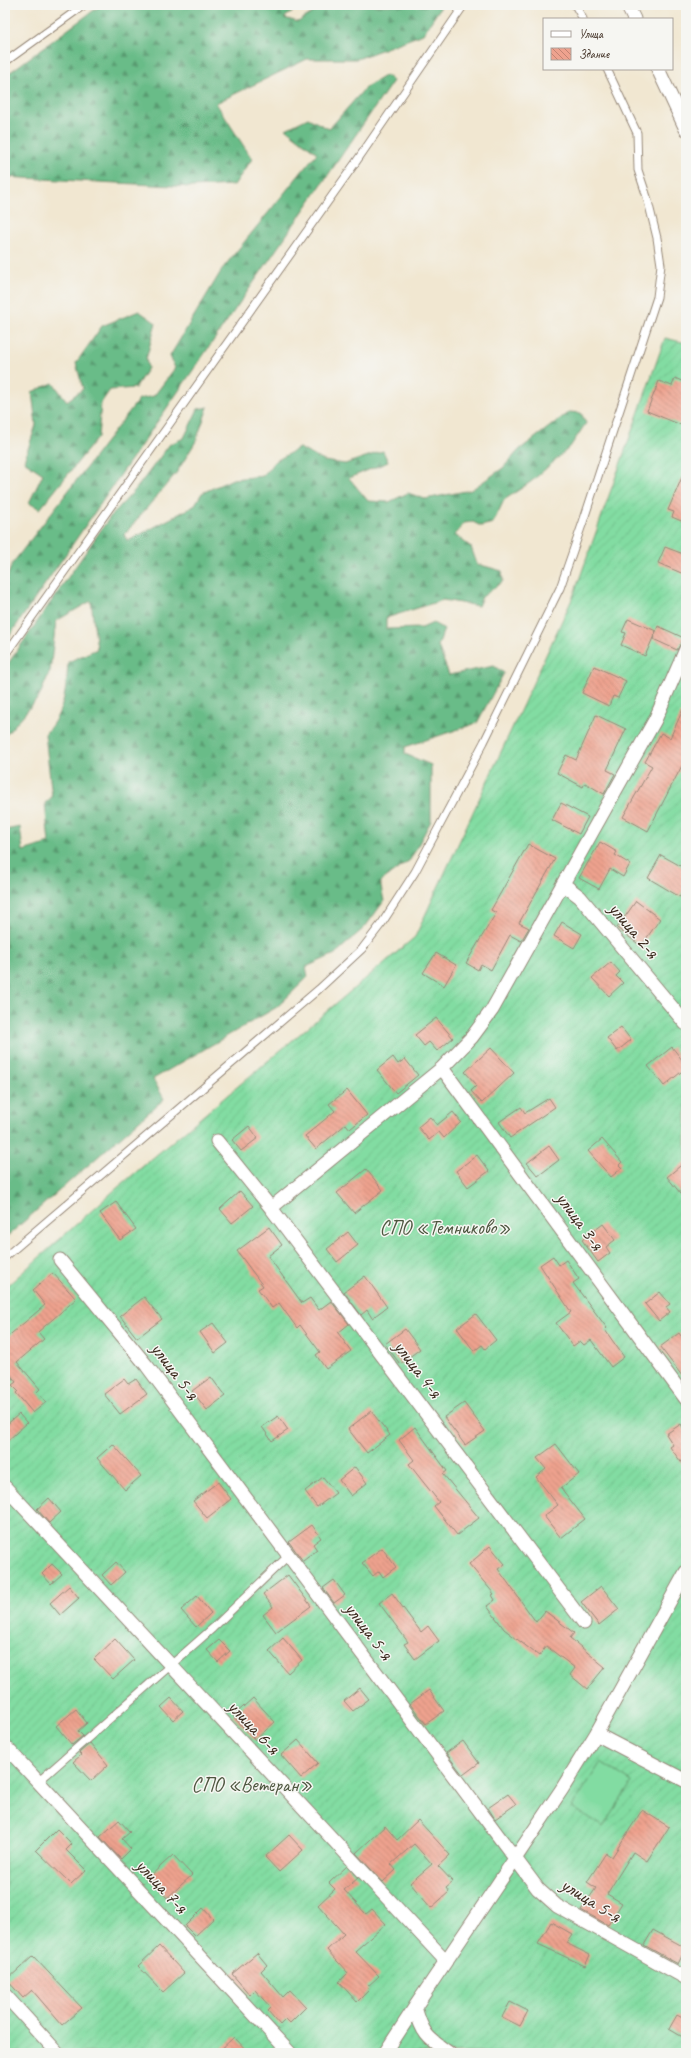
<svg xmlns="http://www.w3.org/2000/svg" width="691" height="2058" viewBox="0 0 691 2058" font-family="Caveat,sans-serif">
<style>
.forest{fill:url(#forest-firs);stroke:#527353}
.garden{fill:url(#garden-furrows);stroke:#5e8360}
.pitch{fill:#82dca2;stroke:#5e8360}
.building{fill:url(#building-back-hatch)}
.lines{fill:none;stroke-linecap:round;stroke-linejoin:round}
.lane-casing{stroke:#968878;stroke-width:9}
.street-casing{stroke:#968878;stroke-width:15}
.lane{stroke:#fff;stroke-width:7}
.street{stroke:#fff;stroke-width:13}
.labels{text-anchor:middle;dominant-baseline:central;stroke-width:3;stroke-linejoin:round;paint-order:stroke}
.street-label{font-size:20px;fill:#3b2a1e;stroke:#f6f6f2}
.park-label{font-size:20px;fill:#4d563f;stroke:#f6f6f2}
</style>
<defs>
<pattern id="forest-firs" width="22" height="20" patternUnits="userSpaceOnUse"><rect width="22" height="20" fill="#69bc88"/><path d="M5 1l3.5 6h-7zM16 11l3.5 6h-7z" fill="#58996f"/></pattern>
<pattern id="garden-furrows" width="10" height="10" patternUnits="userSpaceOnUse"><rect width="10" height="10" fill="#82dca2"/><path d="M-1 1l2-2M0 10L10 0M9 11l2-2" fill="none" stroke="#71bd8b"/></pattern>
<pattern id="building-back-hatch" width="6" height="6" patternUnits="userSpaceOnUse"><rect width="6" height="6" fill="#eea28e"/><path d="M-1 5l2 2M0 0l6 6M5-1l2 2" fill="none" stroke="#c28473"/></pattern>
</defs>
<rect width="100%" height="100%" fill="#f6f6f2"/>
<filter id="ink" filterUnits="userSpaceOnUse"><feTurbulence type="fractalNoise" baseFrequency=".025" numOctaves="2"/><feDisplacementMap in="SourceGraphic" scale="8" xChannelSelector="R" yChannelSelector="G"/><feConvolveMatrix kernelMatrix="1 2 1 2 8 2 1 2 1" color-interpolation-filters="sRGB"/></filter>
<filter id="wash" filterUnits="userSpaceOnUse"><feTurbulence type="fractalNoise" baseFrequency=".012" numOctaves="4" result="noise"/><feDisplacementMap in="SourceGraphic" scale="16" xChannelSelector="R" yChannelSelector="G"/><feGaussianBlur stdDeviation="0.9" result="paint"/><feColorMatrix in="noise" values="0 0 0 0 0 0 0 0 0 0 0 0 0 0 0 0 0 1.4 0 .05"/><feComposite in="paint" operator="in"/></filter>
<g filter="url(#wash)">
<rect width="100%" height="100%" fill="#f1e7d1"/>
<!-- forest -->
<path class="forest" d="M101 5H301L284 18 298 22 325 5H442L423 34 357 59H307L216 103 252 159 234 185 192 187 5 177V76Z
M386 75 393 81 5 642V583L12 564 139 399 154 396 175 368 170 356 223 268 317 153 286 129 308 118 329 129 366 87Z
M139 311 156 323 146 359 148 368 135 388 110 390 101 403 98 437 40 509 29 503 43 474 24 461 36 425 32 392 53 383 67 401 83 389 76 363 102 326Z
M208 407 196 441 177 472 124 535 128 541 194 506 202 493 233 479 263 476 274 462 299 448 324 461 345 464 383 451 388 462 349 478 368 501 389 502 408 493 425 499 471 490 503 468 519 450 569 412 581 413 586 423 570 447 532 481 504 500 493 523 481 526 473 522 464 523 455 535 471 547 477 564 502 571 503 581 482 597 478 606 443 600 386 618V629L422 628 433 623 444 629 438 646 449 675 494 666 504 673 477 723 405 747V754L431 765V821L410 860 380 882 384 901 365 927 335 954 306 967 308 977 277 1007 153 1079 164 1099 5 1238V830L20 827 23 851 49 843 45 803 52 797 45 734C65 711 66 691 68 662L97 649 91 601 56 621 50 671 39 697 5 736V668L110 517 136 489 170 444 184 438 198 409Z"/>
<!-- garden -->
<path class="garden" d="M665 338 686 343V2053H5V1288L116 1189 415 937 573 597Z"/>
<!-- pitch -->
<path class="pitch" d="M601 1762 632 1782 603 1827 572 1807Z"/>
<g id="blocks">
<!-- building -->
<path class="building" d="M675 378 686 383V427L647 411 659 381 672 386Z
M686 468V523L672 517 674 512 668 510Z
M665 547 686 555V575L658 563Z
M628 619 656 631 645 656 621 645 626 633 622 632Z
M658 626 684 638 677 650 653 639Z
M594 666 626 681 618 698 613 696 609 706 582 693Z
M686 703V758L648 831 623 817 652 766 645 762 661 733 670 738Z
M596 715 626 729 607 770 615 774 604 794 585 783 583 787 557 773 566 755 576 760Z
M561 803 588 817 579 834 552 820Z
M600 842 617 852 615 855 630 864 623 877 610 869 599 889 579 878Z
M528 844 555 859 519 923 529 928 521 941 510 935 491 970 481 964 478 970 466 963 496 913 491 910Z
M661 855 686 869V886L680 897 648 878Z
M636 901 660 919 641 946 617 928Z
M562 922 582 934 574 948 554 936Z
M436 953 456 965 444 986 423 973Z
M611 962 620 972 616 976 623 983 609 996 592 978Z
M436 1018 453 1038 437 1051 429 1042 424 1046 415 1035Z
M621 1027 631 1040 617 1051 607 1038Z
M672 1047 686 1065V1068L664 1086 648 1066Z
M491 1048 514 1073 482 1103 471 1091 477 1085 465 1072Z
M393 1057 398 1064 405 1059 418 1075 396 1093 377 1070Z
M347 1090 367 1115 350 1129 346 1124 316 1149 305 1136 335 1111 329 1104Z
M549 1098 555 1107 510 1138 499 1122 521 1107 525 1113Z
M453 1112 461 1122 444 1138 439 1132 429 1140 418 1127 430 1117 437 1125Z
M249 1126 258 1138 241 1151 232 1140Z
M602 1139 622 1162 619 1165 622 1168 611 1177 588 1151Z
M549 1146 559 1160 538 1176 527 1163Z
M477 1155 489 1171 468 1187 456 1171Z
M686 1161V1200L667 1177Z
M366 1169 383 1190 354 1213 337 1193Z
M240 1191 253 1206 232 1223 220 1209Z
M116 1202 136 1229 120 1240 100 1213Z
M603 1224 615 1240 606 1247 610 1253 598 1262 582 1240Z
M269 1227 282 1245 268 1256 302 1303 310 1298 319 1310 331 1301 349 1324 338 1333 351 1351 326 1369 316 1355 320 1352 300 1325 297 1328 279 1303 272 1308 258 1289 263 1286 237 1251Z
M348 1232 358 1245 337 1262 327 1249Z
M553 1256 559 1265 566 1260 579 1279 573 1283 607 1328 605 1330 624 1357 611 1367 591 1340 584 1345 580 1341 573 1346 556 1323 571 1312 540 1265Z
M53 1273 76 1299 38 1332 44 1339 17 1362 40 1389 37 1392 46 1402 33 1413 16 1393 18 1391 12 1385 16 1382 7 1370 5 1372V1339L45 1305 33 1290Z
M365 1276 387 1307 372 1318 367 1310 361 1315 344 1292Z
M660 1292 670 1304 666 1307 670 1312 659 1321 645 1304Z
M144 1297 162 1319 137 1338 120 1316Z
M476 1314 496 1340 485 1349 482 1345 474 1351 457 1328Z
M213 1323 228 1343 215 1353 200 1332Z
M405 1329 420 1349 400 1364 385 1344Z
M679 1333 686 1343V1381L660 1347Z
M211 1377 225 1396 207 1410 192 1391Z
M124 1379 128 1384 136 1379 147 1394 120 1414 104 1394Z
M464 1403 485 1431 465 1445 444 1417Z
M371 1411 390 1435 367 1453 348 1429Z
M19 1414 27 1423 5 1443V1426Z
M278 1416 288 1430 272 1441 262 1427Z
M681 1424 686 1432V1469L670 1447 673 1445 666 1434Z
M415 1427 447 1471 443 1474 479 1518 457 1535 434 1506 439 1502 409 1464 414 1460 399 1440Z
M113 1444 141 1476 125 1490 97 1458Z
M556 1444 579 1474 561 1488 585 1519 561 1538 544 1516 558 1505 536 1477 546 1469 537 1458Z
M355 1467 367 1483 351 1496 339 1480Z
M323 1477 336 1493 317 1507 305 1491Z
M218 1482 231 1499 207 1518 193 1501Z
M49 1498 61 1512 49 1523 37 1509Z
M312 1525 321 1538 313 1544 317 1550 303 1561 289 1542Z
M490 1546 505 1564 498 1569 536 1622 545 1611 574 1633 570 1638 605 1667 587 1689 570 1675 575 1668 546 1646 539 1656 504 1629 487 1606 495 1600 492 1595 494 1594 469 1564Z
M382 1548 396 1567 383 1577 379 1571 373 1576 362 1563Z
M116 1562 125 1572 111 1585 102 1575Z
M52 1564 62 1574 51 1584 42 1574Z
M288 1575 311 1606 276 1632 263 1615 273 1607 263 1594Z
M334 1580 345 1595 334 1603 323 1588Z
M69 1586 79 1598 60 1615 50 1603Z
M601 1586 619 1609 599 1625 581 1602Z
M392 1593 421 1632 428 1626 439 1641 415 1659 404 1644 408 1642 379 1603Z
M197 1596 211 1613 196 1627 181 1610Z
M283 1638 302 1660 288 1673 269 1651Z
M115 1639 134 1660 113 1679 94 1659Z
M219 1640 230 1651 218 1662 207 1650Z
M360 1688 369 1699 353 1711 344 1701Z
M429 1690 444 1711 426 1724 410 1704Z
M171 1698 183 1711 173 1720 161 1707Z
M253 1698 275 1722 255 1740 233 1716Z
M76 1709 87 1723 78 1731 83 1736 72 1745 56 1726Z
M298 1740 318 1763 301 1778 281 1755Z
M463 1741 479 1763 463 1775 446 1753Z
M90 1743 108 1765 91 1781 73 1762 81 1755 79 1753Z
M508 1794 516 1804 495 1819 488 1808Z
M642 1810 669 1827 647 1861 633 1852 607 1894 622 1903 608 1925 581 1910 596 1888 587 1882 606 1853 612 1857Z
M119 1820 130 1832 122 1839 131 1849 121 1859 100 1837Z
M418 1820 450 1855 438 1866 453 1882 446 1888 449 1892 431 1908 410 1883 432 1864 414 1844 391 1864 396 1870 383 1882 356 1853 385 1826 397 1840Z
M57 1829 72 1844 66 1850 86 1870 71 1884 36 1850Z
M289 1835 303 1850 279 1872 265 1857Z
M173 1855 192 1875 167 1898 149 1877Z
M347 1866 358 1878 344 1890 366 1914 372 1909 386 1924 355 1951 379 1976 367 1987 369 1990 357 2002 339 1982 348 1973 327 1950 344 1934 318 1905 335 1889 329 1883Z
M203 1908 213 1919 195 1936 185 1926Z
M551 1922 572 1934 566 1943 590 1955 585 1966 538 1944Z
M653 1930 686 1948 678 1964 644 1945Z
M159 1946 184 1973 163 1992 138 1966Z
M257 1953 267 1965 261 1971 283 1997 290 1990 306 2007 290 2023 286 2019 280 2025 268 2011 271 2008 255 1990 250 1995 232 1974Z
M33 1956 82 2008 62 2025 32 1990 23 1998 7 1980Z
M510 2002 528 2011 520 2026 502 2017Z
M677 2015 686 2020V2039L669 2029Z
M234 2037 249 2053H217Z"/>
</g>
</g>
<g filter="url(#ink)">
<use href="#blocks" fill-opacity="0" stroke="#968878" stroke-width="1"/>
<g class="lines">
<!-- lane casing -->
<g class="lane-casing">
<path id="lane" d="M575 5 583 19
M5 62 84 5
M5 655 356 162 464 5
M5 1257 319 989 362 949 382 923 415 872 484 742 560 588 583 522 657 297 661 265 657 238 647 197 638 170 637 133 607 69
M38 1782 213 1628 288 1556"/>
</g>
<!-- street casing -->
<g class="street-casing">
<path id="street" d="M627 5 634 19
M658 69 686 129
M563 884 580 897 686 1024
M442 1068 686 1399
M217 1141 271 1208 584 1623
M271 1208 442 1068 472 1037 492 1010 655 720 686 649
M60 1260 147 1366 538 1889 557 1906 686 1978
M5 1487 446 1961 415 2007C422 2033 427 2038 449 2053
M596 1734 686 1781
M5 1746 290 2053
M446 1961 562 1789 596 1734 686 1572
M5 1995 58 2053
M385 2053 415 2007"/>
</g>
<!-- lane -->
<use href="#lane" class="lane"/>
<!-- street -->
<use href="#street" class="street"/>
</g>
</g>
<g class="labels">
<!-- street labels -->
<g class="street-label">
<text transform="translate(634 930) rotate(50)">улица 2-я</text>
<text transform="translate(580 1221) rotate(54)">улица 3-я</text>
<text transform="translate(418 1369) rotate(53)">улица 4-я</text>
<text transform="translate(175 1371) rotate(53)">улица 5-я</text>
<text transform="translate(369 1631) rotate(53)">улица 5-я</text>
<text transform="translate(254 1727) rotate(47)">улица 6-я</text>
<text transform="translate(162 1886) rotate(47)">улица 7-я</text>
<text transform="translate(591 1900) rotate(32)">улица 5-я</text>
</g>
<!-- park labels -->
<g class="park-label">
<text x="445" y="1227">СПО «Темниково»</text>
<text x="252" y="1784">СПО «Ветеран»</text>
</g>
</g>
<!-- margin -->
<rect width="691" height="2058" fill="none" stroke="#f6f6f2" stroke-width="20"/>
<!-- legend -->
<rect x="543" y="18" width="130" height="52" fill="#f6f6f2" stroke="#aba49d"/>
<rect x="551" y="31" width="20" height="6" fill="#ffffff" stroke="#aba49d"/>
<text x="579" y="38" font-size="12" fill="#3b2a1e">Улица</text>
<rect x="551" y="48" width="20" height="12" fill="url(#building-back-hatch)" stroke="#aba49d"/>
<text x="579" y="58" font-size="12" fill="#3b2a1e">Здание</text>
</svg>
